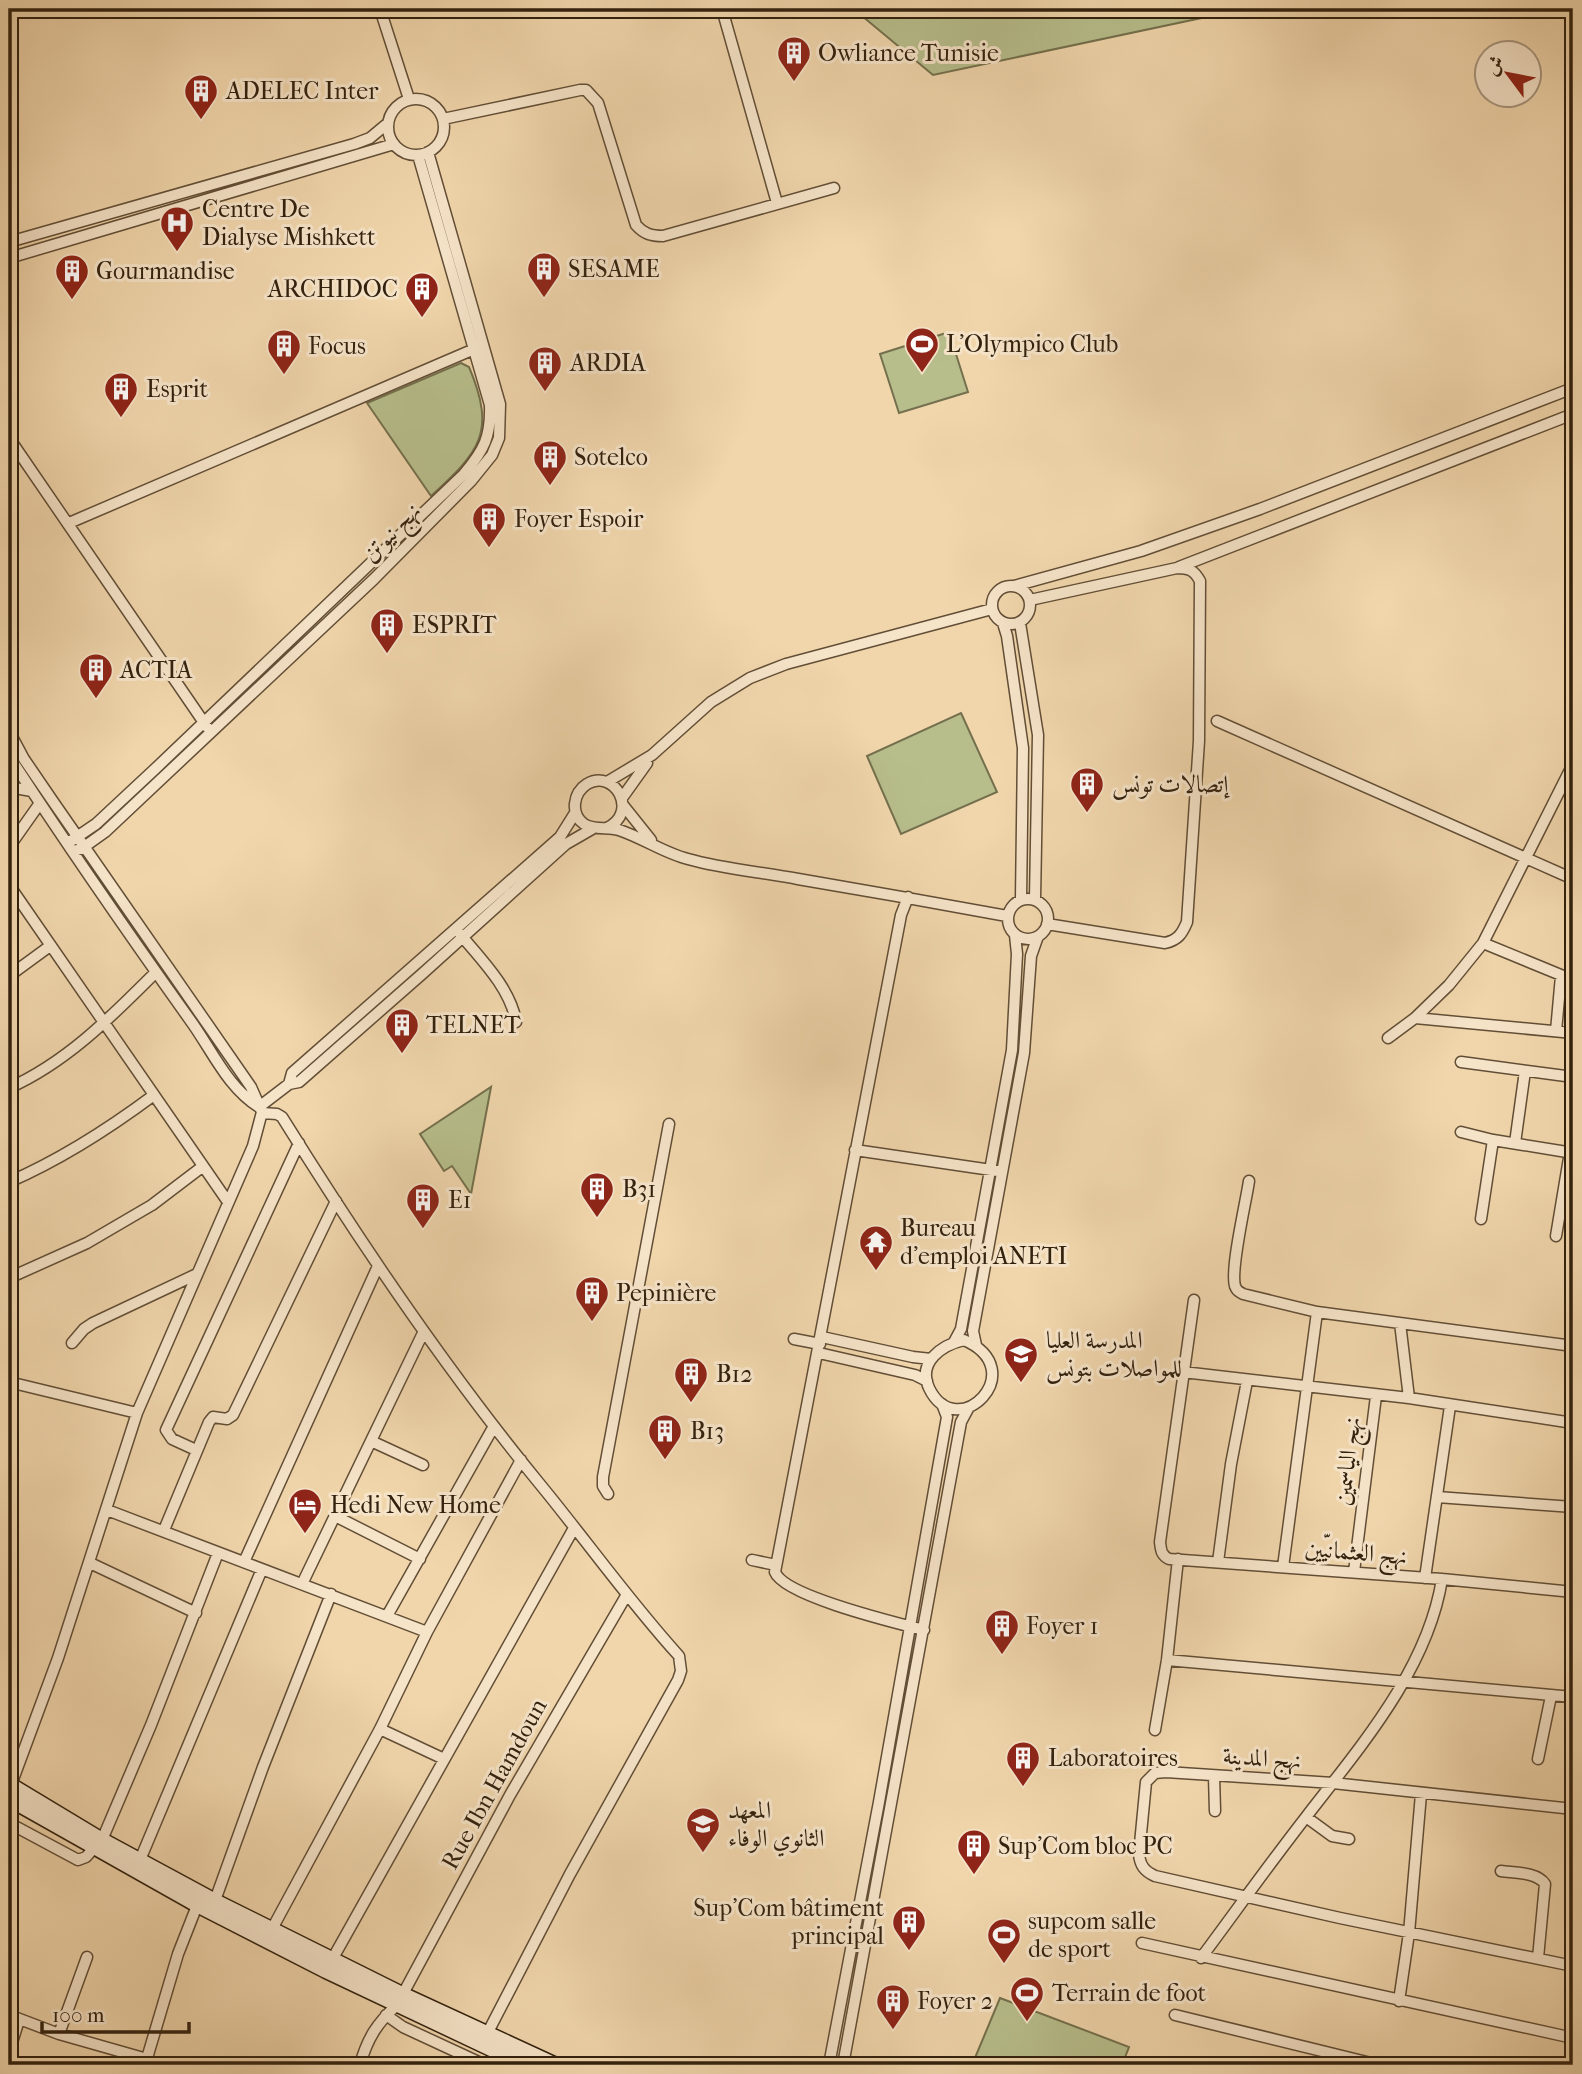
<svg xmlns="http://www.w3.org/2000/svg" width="1582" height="2074" viewBox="0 0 1582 2074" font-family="'IM FELL French Canon',Amiri,serif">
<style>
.green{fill:#b7be8c;stroke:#74704d;stroke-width:2}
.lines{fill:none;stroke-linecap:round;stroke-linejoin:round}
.street-casing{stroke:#624e36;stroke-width:13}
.secondary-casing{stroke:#32210e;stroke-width:17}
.street{stroke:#f6e4c9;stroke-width:10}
.secondary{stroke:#f6e4c9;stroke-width:14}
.labels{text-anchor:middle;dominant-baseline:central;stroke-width:6;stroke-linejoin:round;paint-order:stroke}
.poi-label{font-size:24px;fill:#32210e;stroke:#f6e4c9;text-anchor:start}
.street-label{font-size:24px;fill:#32210e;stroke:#f6e4c9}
</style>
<rect width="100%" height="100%" fill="#f1d6ac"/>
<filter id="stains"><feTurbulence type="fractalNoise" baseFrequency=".00286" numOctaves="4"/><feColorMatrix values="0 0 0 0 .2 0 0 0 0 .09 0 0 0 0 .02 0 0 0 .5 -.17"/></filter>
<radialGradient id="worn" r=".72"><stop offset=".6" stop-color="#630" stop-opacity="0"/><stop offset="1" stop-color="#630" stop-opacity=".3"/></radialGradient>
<!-- green -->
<path class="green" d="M860 9H1244L933 75 862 16Z
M949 332 968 392 899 413 880 354Z
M461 363 469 367C497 433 479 452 431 496L367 403Z
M961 713 997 792 901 834 867 756Z
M491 1087 471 1194 452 1166 444 1171 420 1134Z
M1000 1998 1129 2047 1122 2065H972Z"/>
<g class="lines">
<!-- street casing -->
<g class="street-casing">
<path id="street" d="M380 9 409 99
M722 9 777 203
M9 15 29 9
M388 127a28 28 0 1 1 56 0a28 28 0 1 1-56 0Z
M443 119 580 90H586L598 103 636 225C644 234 651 236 663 236L834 188
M9 242 354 144 370 138 388 123
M9 258 394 144
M9 438 207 727
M69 523 479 347
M1179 567 1573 414
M992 605a19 19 0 1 1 38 0a19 19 0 1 1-38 0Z
M1014 586 1141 551 1260 509 1573 388
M1030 600 1177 568C1189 568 1194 570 1200 581L1199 741 1187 922C1182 934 1178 940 1165 943L1047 924
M1003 623 1007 636 1023 748 1021 899
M1020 623 1038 735 1035 899
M1217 721 1573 879
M9 731 24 759 52 800 251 1087 262 1112 253 1146 137 1413 58 1658 11 1785
M9 756C67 845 128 933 190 1020 212 1050 227 1087 259 1107
M607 782 652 755 711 702 750 678 786 664 992 609
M9 787 32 791
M622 798 647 763
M623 805 651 840
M607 828C640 812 614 768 587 784 573 793 570 814 584 824 596 831 607 826 619 830 643 838 664 853 688 859 723 869 762 872 798 879 868 891 937 903 1007 916
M68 843 96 824 155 769 464 474C484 450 491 437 490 405L418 155
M9 847 40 803
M73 852 84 847 105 832 374 579 471 481 492 455 499 438 500 404 428 152
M9 885 228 1202
M908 897 901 915 775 1572C784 1596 897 1623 924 1630
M1008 919a20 20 0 1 1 40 0a20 20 0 1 1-40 0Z
M460 934C481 959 511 989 516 1022
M1483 943 1573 980
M9 976 50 946
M1415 1018 1573 1033
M1556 1031 1561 976
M1388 1038 1415 1018 1449 985 1483 943 1573 764
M1461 1062 1573 1077
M289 1084 292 1073 560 837 575 813
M9 1088C67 1062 111 1017 155 973
M259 1107 289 1084 299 1082 422 974 566 844 592 829
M262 1113 277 1114 282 1117C361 1244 444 1367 539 1483 586 1540 629 1601 679 1656L681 1671 678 1680 570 1874 487 2034
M1461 1132 1493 1140 1573 1153
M1515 1143 1525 1071
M855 1150 998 1171
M1249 1181C1246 1202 1230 1269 1235 1286 1237 1291 1238 1291 1243 1294L1317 1312
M9 1182C62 1159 107 1130 154 1095
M1481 1219 1493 1140
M1556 1236 1570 1152
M9 1278 87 1243 152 1205 202 1167
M1194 1300 1160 1542C1161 1550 1161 1555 1169 1559L1442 1579 1573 1592
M1400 1323 1409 1398
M822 1337 913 1357 931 1359
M794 1339 820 1344
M964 1340C1033 1370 957 1446 929 1388 917 1362 942 1345 964 1340Z
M954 1342 961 1329 1012 1050 1017 954 1015 935
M72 1343 84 1329 93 1323 197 1274
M976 1345 973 1331 1024 1053 1031 956 1038 936
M819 1353 915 1375 927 1381
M1183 1372 1409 1398 1573 1423
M9 1382 137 1413
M371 1441 423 1465
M196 1450 172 1439 166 1430 299 1143
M608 1494 603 1486V1477L669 1124
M1437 1497 1573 1507
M107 1510 427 1632
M335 1516 420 1559
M164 1530 209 1422 213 1417 227 1419 233 1415 336 1201
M752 1560 776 1565
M244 1562 378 1266
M1218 1562 1231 1464 1247 1381
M90 1563 196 1613
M1283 1567 1317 1312 1573 1346
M1354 1572 1376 1396
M1425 1578 1450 1406
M302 1584 423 1333
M387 1616 494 1426
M1167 1660 1573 1697
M380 1729 444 1759
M1155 1730 1167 1660 1178 1559
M1538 1759 1551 1696
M1214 1776 1215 1811
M1573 1809 1333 1783 1166 1772 1155 1773 1146 1782 1139 1854C1140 1865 1144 1871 1155 1876L1340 1918 1573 1966
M1306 1817 1332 1836 1349 1839
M9 1823 78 1860 86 1857 94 1848
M102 1840 151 1725 218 1553
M140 1860 262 1569
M1501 1871C1515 1873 1537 1872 1545 1884L1538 1958
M213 1906 263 1767 331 1594
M272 1929 380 1729 427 1632 521 1460
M1142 1943 1573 2038
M333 1958 574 1528
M1201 1958C1236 1911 1270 1863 1306 1817 1360 1747 1428 1669 1442 1579
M1399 2001 1409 1933 1421 1794
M9 2015 59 2034 147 2059
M386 2015 403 2027 485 2065
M1175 2015 1379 2065
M59 2034 87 1957
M9 2052 19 2020
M145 2065 178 1954 200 1898
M360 2065C367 2039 377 2023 397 2005L510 1795 626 1596
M829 2065 879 1802 947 1417 942 1404
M843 2065 961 1422 968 1409"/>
</g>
<!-- secondary casing -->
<g class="secondary-casing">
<path id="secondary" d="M9 1784 102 1840 215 1901 402 1994 556 2065
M9 1799 197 1905 326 1971 525 2065"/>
</g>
<!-- street -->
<use href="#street" class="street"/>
<!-- secondary -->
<use href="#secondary" class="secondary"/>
</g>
<!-- icons -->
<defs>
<g id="building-pin" transform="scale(1.75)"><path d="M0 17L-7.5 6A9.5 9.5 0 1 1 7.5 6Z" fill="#8f2418" stroke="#f6e4c9"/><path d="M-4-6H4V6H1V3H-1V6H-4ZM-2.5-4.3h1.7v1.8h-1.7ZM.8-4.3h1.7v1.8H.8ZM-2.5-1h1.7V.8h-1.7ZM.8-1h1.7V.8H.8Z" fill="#fff"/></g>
<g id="hospital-pin" transform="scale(1.75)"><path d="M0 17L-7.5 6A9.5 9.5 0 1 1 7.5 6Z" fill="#8f2418" stroke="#f6e4c9"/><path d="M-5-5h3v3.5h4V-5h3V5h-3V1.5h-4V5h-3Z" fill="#fff"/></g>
<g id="stadium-pin" transform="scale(1.75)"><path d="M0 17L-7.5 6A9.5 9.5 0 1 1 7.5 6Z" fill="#8f2418" stroke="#f6e4c9"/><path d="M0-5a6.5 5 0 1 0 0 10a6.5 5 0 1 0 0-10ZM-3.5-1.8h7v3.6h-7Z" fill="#fff"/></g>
<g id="temple-pin" transform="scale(1.75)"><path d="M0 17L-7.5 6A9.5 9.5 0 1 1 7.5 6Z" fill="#8f2418" stroke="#f6e4c9"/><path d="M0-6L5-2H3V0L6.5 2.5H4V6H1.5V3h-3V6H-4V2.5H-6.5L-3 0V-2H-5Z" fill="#fff"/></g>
<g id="school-pin" transform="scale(1.75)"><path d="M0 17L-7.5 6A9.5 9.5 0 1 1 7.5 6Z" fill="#8f2418" stroke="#f6e4c9"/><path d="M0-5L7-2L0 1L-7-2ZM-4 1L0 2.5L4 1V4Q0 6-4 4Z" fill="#fff"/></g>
<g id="hotel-pin" transform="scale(1.75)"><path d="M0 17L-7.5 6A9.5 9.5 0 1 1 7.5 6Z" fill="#8f2418" stroke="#f6e4c9"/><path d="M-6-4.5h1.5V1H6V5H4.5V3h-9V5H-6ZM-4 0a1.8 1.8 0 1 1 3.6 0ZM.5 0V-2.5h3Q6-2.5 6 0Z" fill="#fff"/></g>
</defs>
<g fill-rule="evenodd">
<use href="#building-pin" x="794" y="53"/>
<use href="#building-pin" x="201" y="91"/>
<use href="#hospital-pin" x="177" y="223"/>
<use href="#building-pin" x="544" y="269"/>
<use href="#building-pin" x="72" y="271"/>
<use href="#building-pin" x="422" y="289"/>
<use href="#stadium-pin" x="922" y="344"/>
<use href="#building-pin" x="284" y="346"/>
<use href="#building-pin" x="545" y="363"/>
<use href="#building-pin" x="121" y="389"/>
<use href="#building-pin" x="550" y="457"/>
<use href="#building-pin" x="489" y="519"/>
<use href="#building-pin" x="387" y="625"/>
<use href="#building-pin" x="96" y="670"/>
<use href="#building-pin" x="1087" y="784"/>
<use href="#building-pin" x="402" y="1025"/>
<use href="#building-pin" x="597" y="1189"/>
<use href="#building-pin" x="423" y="1200"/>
<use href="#temple-pin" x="876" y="1242"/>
<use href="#building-pin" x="592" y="1293"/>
<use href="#school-pin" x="1021" y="1354"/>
<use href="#building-pin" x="691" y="1374"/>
<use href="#building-pin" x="665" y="1431"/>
<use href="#hotel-pin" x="305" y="1505"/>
<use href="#building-pin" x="1002" y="1626"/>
<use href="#building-pin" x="1023" y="1758"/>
<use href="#school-pin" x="703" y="1824"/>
<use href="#building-pin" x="974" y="1846"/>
<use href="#building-pin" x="909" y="1922"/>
<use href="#stadium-pin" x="1004" y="1935"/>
<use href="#stadium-pin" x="1027" y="1993"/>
<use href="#building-pin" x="893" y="2001"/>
</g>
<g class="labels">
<!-- poi labels -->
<g class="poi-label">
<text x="818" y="53">Owliance Tunisie</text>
<text x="226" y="91">ADELEC Inter</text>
<text x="202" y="209">Centre De<tspan x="202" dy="28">Dialyse Mishkett</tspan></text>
<text x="568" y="269">SESAME</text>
<text x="96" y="271">Gourmandise</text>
<text x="398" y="289" text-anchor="end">ARCHIDOC</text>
<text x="946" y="344">L'Olympico Club</text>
<text x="308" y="346">Focus</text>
<text x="570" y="363">ARDIA</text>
<text x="146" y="389">Esprit</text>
<text x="574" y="457">Sotelco</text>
<text x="514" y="519">Foyer Espoir</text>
<text x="412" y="625">ESPRIT</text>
<text x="120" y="670">ACTIA</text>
<text x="1112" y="784">إتصالات تونس</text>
<text x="426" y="1025">TELNET</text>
<text x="622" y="1189">B31</text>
<text x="448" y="1200">E1</text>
<text x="900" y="1228">Bureau<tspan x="900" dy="28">d'emploi ANETI</tspan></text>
<text x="616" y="1293">Pepinière</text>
<text x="1046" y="1340">المدرسة العليا<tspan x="1046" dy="28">للمواصلات بتونس</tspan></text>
<text x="716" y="1374">B12</text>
<text x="690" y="1431">B13</text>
<text x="330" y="1505">Hedi New Home</text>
<text x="1026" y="1626">Foyer 1</text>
<text x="1048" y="1758">Laboratoires</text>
<text x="728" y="1810">المعهد<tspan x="728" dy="28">الثانوي الوفاء</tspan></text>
<text x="998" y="1846">Sup'Com bloc PC</text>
<text x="884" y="1908" text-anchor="end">Sup'Com bâtiment<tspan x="884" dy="28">principal</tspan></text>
<text x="1028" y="1921">supcom salle<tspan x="1028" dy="28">de sport</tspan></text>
<text x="1052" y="1993">Terrain de foot</text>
<text x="917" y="2001">Foyer 2</text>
</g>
<!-- street labels -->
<g class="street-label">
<text transform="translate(391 532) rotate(-45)">نهج نيوتن</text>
<text transform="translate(1347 1461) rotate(-83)">نهج الياسمين</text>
<text transform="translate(1356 1552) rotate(5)">نهج العثمانيّين</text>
<text transform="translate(1262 1758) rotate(4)">نهج المدينة</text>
<text transform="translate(494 1784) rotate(-61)">Rue Ibn Hamdoun</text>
</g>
</g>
<!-- margin -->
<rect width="1582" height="2074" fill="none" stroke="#f1d6ac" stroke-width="35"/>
<rect x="10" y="10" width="1561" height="2053" fill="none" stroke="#32210e" stroke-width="3.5"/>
<rect x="18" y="18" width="1547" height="2039" fill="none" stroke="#32210e" stroke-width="2"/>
<!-- north arrow -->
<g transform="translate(1508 74) rotate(302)"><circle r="33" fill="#f6e4c9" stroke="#a8967e" stroke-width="2"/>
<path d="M0-5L12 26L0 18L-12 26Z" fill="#8f2418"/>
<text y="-10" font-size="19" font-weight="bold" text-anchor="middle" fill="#32210e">ش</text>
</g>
<!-- scale -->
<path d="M42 2022v10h147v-10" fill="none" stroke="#32210e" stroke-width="3.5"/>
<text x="52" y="2022" font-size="21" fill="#32210e" stroke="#f6e4c9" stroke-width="5" paint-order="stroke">100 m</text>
<rect width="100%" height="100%" filter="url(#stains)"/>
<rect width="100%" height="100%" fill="url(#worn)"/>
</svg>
